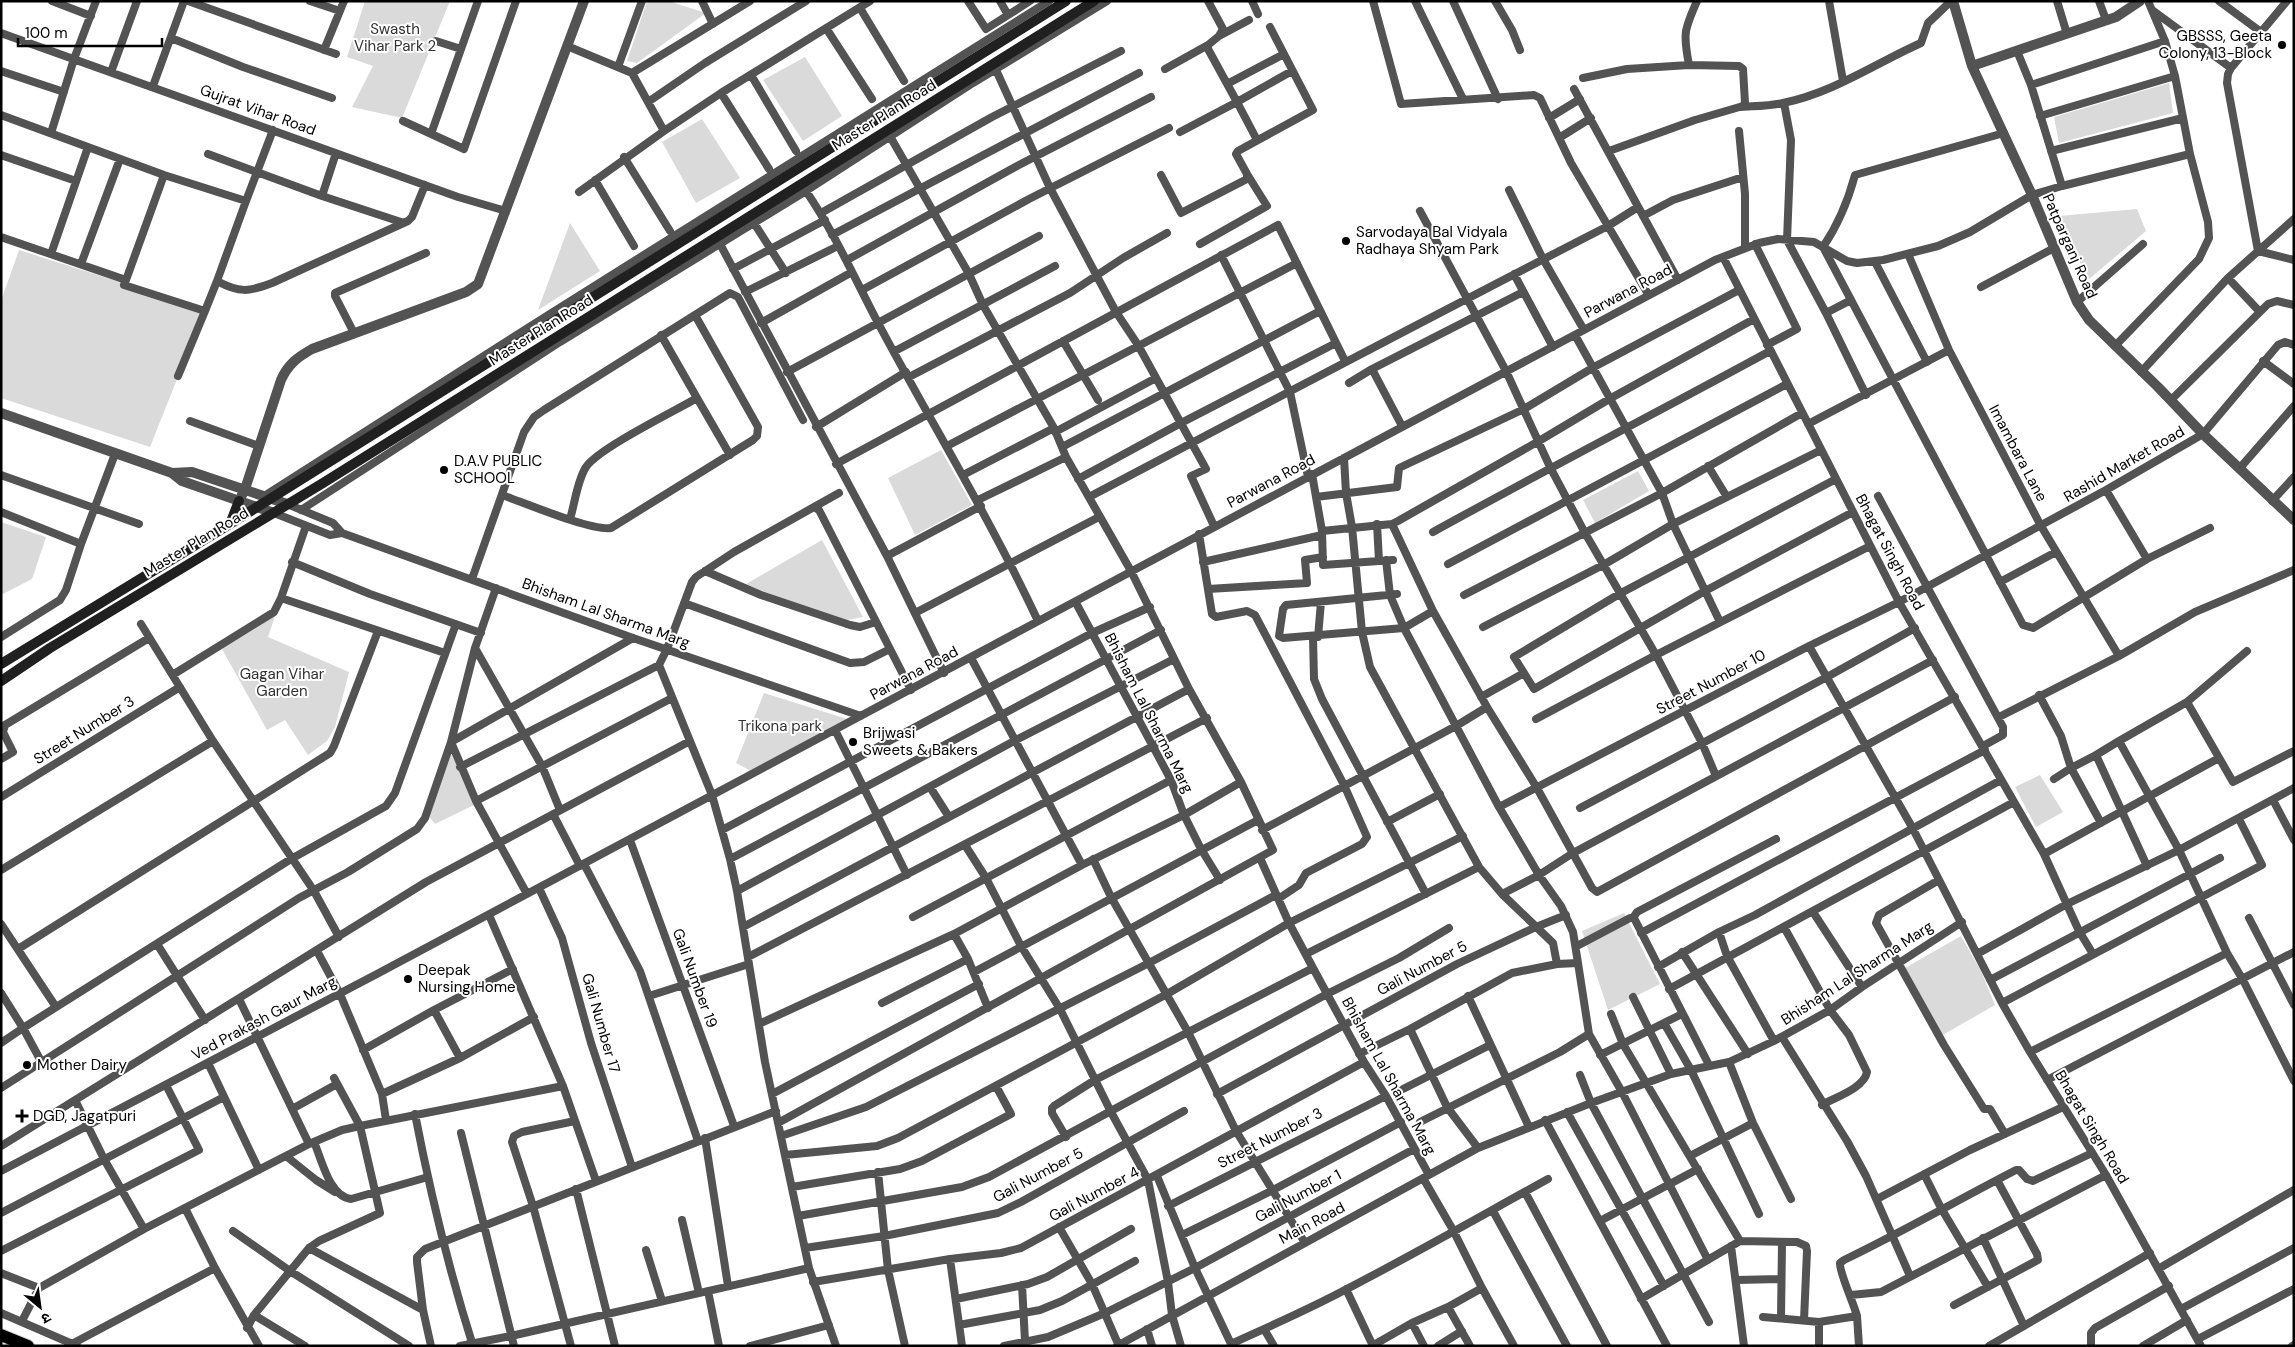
<svg xmlns="http://www.w3.org/2000/svg" width="2295" height="1347" viewBox="0 0 2295 1347" font-family="'DM Sans','Noto Sans Devanagari',sans-serif">
<style>
.green{fill:#dadada}
.lines{fill:none;stroke-linecap:round;stroke-linejoin:round}
.primary-casing{stroke:#dbdbdb;stroke-width:14}
.minor{stroke:#535353;stroke-width:8}
.tertiary{stroke:#535353;stroke-width:10}
.secondary{stroke:#202020;stroke-width:10}
.primary{stroke:#000;stroke-width:12}
.poi-dot{fill:#000;stroke:#fff;stroke-width:2}
.labels{text-anchor:middle;dominant-baseline:central;stroke-width:4;stroke-linejoin:round;paint-order:stroke}
.park-label{font-size:15px;fill:#313131;stroke:#fff}
.poi-label{font-size:15px;fill:#000;stroke:#fff;text-anchor:start}
.street-label{font-size:15px;fill:#000;stroke:#fff}
</style>
<rect width="100%" height="100%" fill="#fff"/>
<!-- green -->
<path class="green" d="M365 1H450L402 118 352 107 373 66 347 57Z
M647 1H668L706 13 637 63 627 61Z
M805 57 842 116 803 141 763 80Z
M2169 83 2173 113 2059 143 2054 117Z
M702 119 740 178 696 203 662 142Z
M2137 209 2146 231 2088 280 2059 216Z
M570 223 600 271 538 310Z
M19 250 205 309 150 447 1 398V301Z
M941 450 972 505 915 535 888 478Z
M1638 471 1649 491 1595 523 1583 500Z
M1 522 46 537 32 579 1 595Z
M822 540 863 617 847 620 777 597 746 584Z
M276 613 268 637 349 672 335 727 327 741 308 755 285 720 267 730 222 649 232 640Z
M764 693 847 719 751 771 736 763Z
M451 753 476 804 435 824 427 814Z
M2040 775 2063 812 2036 827 2015 787Z
M1624 913 1660 984 1608 1010 1582 931Z
M1961 936 1981 971 1995 1005 1941 1036 1905 968Z"/>
<g class="lines">
<!-- primary casing -->
<g class="primary-casing">
<path id="primary" d="M1 1335 28 1346"/>
</g>
<!-- minor -->
<path class="minor" d="M52 1 91 16
M188 1 336 54
M310 1 340 11
M702 1 713 24
M968 1 986 29 1030 1
M1000 1 1008 15
M1208 1 1223 29 1219 36 1208 45V49L1237 102 1292 71
M1252 1 1258 14
M1373 1 1401 104 1534 95 1540 98 1571 163 1648 294
M1415 1 1463 99
M1453 1 1498 99
M1495 1 1512 30 1520 50
M1829 1 1843 81
M2057 1 2067 34
M2099 1 2106 20
M2219 1 2261 32
M2287 1 2231 68 2228 74 2227 83 2258 251 2294 260
M860 8 904 81
M2152 10 2231 68
M826 28 872 99
M1 33 458 197 506 211
M1219 36 1249 20
M171 38 243 67 332 98
M436 41 461 49
M567 46 632 73 664 131 721 93 870 1
M324 50 344 1
M2017 51 2031 85 2062 186
M1689 65C1683 34 1684 30 1697 1
M618 67 642 1
M1165 69 1208 45
M996 70 1050 188 1116 312 1138 345 1206 469 1191 476 1214 526
M1 71 64 92
M111 72 137 1
M632 73 750 1
M751 75 796 151
M1583 78 1627 69 1689 65 1739 66 1743 69 1745 103 1743 106 1695 120 1609 151
M1227 84 1284 54
M2031 85 2165 41
M153 86 184 1
M1574 89 1678 280
M721 93 769 169
M648 102 705 63 806 1
M1784 103 1791 140 1787 240 1826 313 1866 395
M1741 107C1755 106 1770 106 1783 103 1833 93 1876 63 1921 43L1928 23 1951 1
M1 115 164 175 246 201 217 281C239 293 249 292 272 283L408 221 412 217 425 185
M2040 116 2175 76
M1549 118 1580 99
M403 121 464 149 516 1
M1739 131 1745 194V248
M1180 132 1237 102 1257 140
M51 133 74 59 96 1
M2004 133 1855 175C1848 201 1838 225 1823 247L2023 625 2033 628 2147 559 2210 528
M431 134 478 1
M1559 138 1591 118
M2051 151 2183 118
M208 154 322 196 404 223
M1 155 76 181
M624 157 670 231
M1161 175 1181 213 1247 179V174L1236 154 1238 151 1313 110 1270 27
M595 180 634 246
M1509 190 1543 259 1584 330
M806 191C834 232 854 277 877 321 930 421 990 518 1038 621
M579 192 664 131
M322 196 336 153
M246 201 273 130
M1420 211 1506 371 1550 467 1585 533 1656 655 1702 743 1716 776
M821 213 992 117 1121 51
M1643 216 1673 200 1743 177
M754 223 786 273
M832 235 1139 73
M1 237 126 280 164 175
M720 244 887 556 944 673
M1200 244 1267 206 1247 174
M1755 244 1797 329 1767 345
M51 254 88 147
M1908 254 1949 350 2041 526 2119 656
M1221 255 1290 392 1308 477
M1723 257 1899 602 2044 854 2079 931 2093 954
M847 260 1017 166 1151 97
M1875 262 1927 362
M81 264 120 159
M733 269 825 220
M1514 274 1553 347
M2228 278 2259 311
M126 280 124 285 205 311 178 376
M1981 287 2054 248
M862 290 1029 199 1169 128
M745 292 838 246
M2077 302 2143 244
M205 311 217 281
M1826 313 1851 300
M695 315 730 293 738 297 803 420
M761 323 852 272
M354 333 335 296V293L426 253
M1575 335 1662 493 1673 524 1720 622
M1063 341 1098 400
M2115 346 2199 259 2209 238 2208 222 2190 154 2175 76 2165 41 2148 1
M895 351 1055 266
M2263 361 2294 384
M1372 369 1402 426
M787 372 1039 236
M2141 372 2228 278 2294 219
M909 377 1070 293 1123 258 1167 233
M1349 383 1372 369 1523 292
M697 398 730 455
M2171 400 2268 304 2277 301 2294 305
M190 421 259 446
M1808 424 1949 350
M816 427 906 372
M1055 432 1156 378
M947 446 1297 263
M1062 447 1320 311
M1344 458 1346 493 1352 527 1362 632 1370 667 1479 867 1502 894 1553 943 1557 964 1578 963 1589 1034 1622 1092 1708 1260
M836 464 1278 225 1345 361
M1708 466 1727 497
M2239 469 2294 406
M1312 474 1322 531 1323 565 1393 560
M1 475 139 524
M963 475 1054 428
M1078 479 1181 423 1336 343
M1836 479 1621 593 1514 657 1534 689 1705 591 1853 512
M2106 490 2147 559
M264 496 556 310 1049 1
M1878 496 2003 727V735L1983 746
M1089 497C1262 406 1434 315 1608 226L1638 207
M1316 497 1397 487 1399 468 1524 409 1594 367 1739 290
M978 500 1066 457
M2272 501 2294 477
M287 504 333 523 342 533
M814 507 839 493
M301 510 560 342 806 191 973 83 1107 1
M1 512 81 544 66 590 60 600 1 637
M274 513 330 535 342 533 633 638 861 716
M570 519C575 503 577 481 586 467 599 448 673 412 697 398L661 335
M1377 524 1379 561
M1392 524 1433 611 1487 707
M1322 531 1392 524 1398 521 1539 441 1611 398 1754 319
M1433 532C1545 470 1658 412 1770 351
M1199 534 1212 614 1216 617 1247 611 1255 615 1344 785 1367 837 1362 844 1306 873 1299 885 1278 899
M81 544 115 454
M887 556 981 506
M1386 560 1390 595 1404 628 1499 807 1539 875 1561 906 1573 932 1578 963
M292 562 370 594 481 633
M1203 562 1322 535
M1448 564 1787 384
M705 571 761 595 850 625 860 627 876 622
M472 579 524 432 534 417 544 410 695 315 758 427 757 436 753 440 611 528C591 531 525 503 502 495
M2000 582 2056 552
M496 588 475 648 451 742 476 801 527 894
M1208 589 1307 583 1305 560 1323 557
M1397 594 1286 605 1283 609 1279 636 1283 638 1404 628 1433 611
M1464 595 1662 493 1802 413
M281 598 445 653
M684 603 850 663 864 662 890 649
M1076 603 1171 780 1184 815 1201 849 1220 880
M915 613 1099 517
M141 624 213 741 314 891 339 937
M1483 627 1605 564 1673 524 1821 450
M1313 637 1314 679 1322 699 1426 894
M1318 637 1321 602
M1809 646 1912 827 2002 1003 2030 1052 2106 1175 2201 1346
M475 648 542 766 560 810
M2247 651 2187 702 2233 782 2294 751
M971 658 1082 865
M174 674 274 612 281 598 306 526
M2039 695 2061 736 2071 768 2054 779
M1481 697 1524 673
M2187 702 2119 741 2179 850 2227 953 2243 980 2294 1081
M1999 717 2119 656 2195 612 2294 570
M1536 719 1656 655 1870 546
M835 730 907 875
M2119 741 2096 755 2147 866
M2096 755 2071 768 2101 823
M1 759 13 752 3 732 5 725 149 638
M460 767 659 665
M930 787 949 817
M1 797 180 687
M2273 800 2294 840
M476 801 672 698
M1499 807 1809 646 1899 602 2106 490 2203 434 2278 345 2285 342 2294 345
M1580 808 1827 677 1915 628
M553 814 580 866
M1387 822 1440 794
M722 830 1092 633 1150 607
M1262 830 1456 726 1487 707 1537 788 1592 888 1597 892 1955 697
M630 840 734 1126
M965 845 986 878 1021 946 1060 1009 1111 1112 1148 1180 1168 1282 1172 1315 1181 1346
M2044 854 2219 758
M1260 858 1289 923 1313 968 1364 1062 1386 1096 1429 1175
M730 859 1161 630
M1093 859 1111 897 1188 1032 1236 1131 1305 1243
M584 864 640 971 698 1141
M1 870 213 741
M1939 880 1879 915 1876 923 1944 1045 1984 1109H1990L2005 1134
M539 888 562 938 591 1043 632 1167
M737 891 1016 740 1174 659
M1502 894 1539 875 1573 853 1933 660
M1813 912 1862 987
M489 915 563 1086 596 1181
M913 917 1171 780
M1633 918 1637 912 1776 839
M2249 918 2294 1005
M1 924 56 1007
M743 927 1189 689
M1784 927 1830 1010 1849 1035 1867 1072C1864 1088 1836 1097 1822 1105
M1719 932 1727 956 1774 1041
M1641 933 1985 750
M954 934 968 959 988 1008
M157 944 205 1020
M1577 946 1630 918H1634L1709 1065
M18 949 330 753 334 746 378 631
M317 951 340 994 382 1094 386 1120
M1682 952 1748 1054
M1306 954 1479 867
M1977 954 2067 904 2179 850 2294 788
M748 957 1207 718
M1658 967 1719 932 1755 915 2001 780
M974 972 1258 820
M1990 980 2220 858
M1669 989 2014 802
M1 993 23 1028 291 859 386 806 395 793 456 624
M649 996 749 964
M1468 996 1529 1127
M1633 997 1671 1074
M882 1003 968 959
M2002 1003 2262 865 2239 819
M434 1010 460 1058
M1611 1014 1623 1044 1740 1241
M1664 1023 1691 1070 1759 1214
M759 1024 954 934 1082 865 1184 815 1241 782
M1410 1029 1447 1107 1478 1148
M1782 1037 1847 1141 1866 1176 1910 1276
M1 1043 23 1028 42 1063
M363 1050 434 1010 513 969
M2030 1052 2227 953
M1359 1054 1410 1029 1512 973 1557 964
M1600 1055 1682 1014
M1729 1062 1753 1123 1791 1199
M208 1063 259 1170
M1580 1075 1591 1103 1709 1322
M2047 1080 2294 952
M1 1088 299 898 348 872 417 829 425 818 451 742 633 638
M1403 1089 1490 1045
M382 1094 460 1058 534 1017
M772 1094 979 984
M1217 1094 1457 964 1536 927 1566 915
M75 1100 104 1159 144 1229
M292 1109 337 1084
M1567 1112 1664 1286
M415 1114C430 1192 449 1270 473 1346
M1545 1120 1667 1346
M1420 1122 1560 1052 1589 1034
M778 1123 1273 850 1241 782 1189 689 1131 571 1066 457 1054 428 983 305 969 274 891 138
M461 1133 514 1346
M781 1136 866 1107 1149 963 1276 895
M1066 1137 1052 1113V1108L1054 1106 1095 1080 1313 968
M705 1138 728 1286
M314 1142C322 1160 329 1196 351 1199L428 1177
M309 1144 342 1130 360 1126 563 1086
M1 1146 426 882 690 741
M785 1155 877 1146 898 1138 1167 994 1289 923 1463 836
M286 1156 316 1180 335 1192
M1690 1156 1753 1123
M1 1171 375 975 1715 260 1759 243 1778 239 1814 242 1847 261 1857 263 1883 260 1938 246 1970 232 2032 195 2062 186 2190 154
M878 1172 888 1270 905 1346
M1924 1174 1941 1208 1988 1287
M1157 1176 1195 1268 1232 1346
M1423 1178 1453 1230 1482 1288
M792 1187 900 1169 922 1161 1011 1114 996 1086
M576 1189 615 1346
M1525 1192 1607 1346
M1877 1199 1970 1150 2063 1107
M1168 1206 1386 1096
M185 1208 215 1268 259 1346
M1493 1211 1567 1346
M1 1213 224 1097
M798 1216 962 1187 989 1177 1327 994 1399 958 1449 928
M682 1220 699 1293
M1600 1221 1698 1169
M1059 1227 1092 1284 1119 1346
M233 1231 290 1271 409 1346
M1182 1235 1273 1190 1401 1122
M1983 1238 2024 1326
M1731 1246 1744 1346
M309 1248 423 1310
M805 1248 884 1236 998 1213 1021 1202 1184 1111
M646 1250 662 1301
M1 1251 199 1150 166 1085
M950 1259 962 1346
M2158 1269 2294 1190
M1 1273 39 1288
M1737 1280 1781 1279
M813 1282 950 1259 1001 1253 1021 1248 1364 1062
M1022 1285 1025 1341
M1346 1289 1373 1346
M708 1291 719 1346
M1851 1295 1881 1292 2106 1175
M956 1299 1028 1284 1047 1277 1131 1229
M1641 1299 1740 1241 1797 1242 1806 1246 1807 1251 1804 1320
M1954 1305 2038 1260 2037 1254 1997 1180
M2181 1309 2294 1248
M1 1313 77 1346
M254 1315 305 1346
M1857 1316C1854 1304 1839 1272 1840 1263L1844 1260C1902 1232 1958 1200 2016 1170H2019L2027 1179 2033 1181 2092 1153
M1763 1317 1819 1322 1857 1316 1859 1346
M1781 1318 1782 1243
M22 1321 39 1288 144 1229 309 1144 239 999
M1819 1322V1346
M1412 1323 1424 1346
M959 1325 1040 1310 1062 1301 1135 1261
M247 1328 254 1315 309 1248 319 1241 380 1213 360 1126 334 1078
M1147 1329 1152 1346
M1264 1329 1274 1346
M2198 1339 2294 1289
M1231 1344C1268 1327 1305 1311 1341 1292 1411 1256 1479 1217 1548 1179
M68 1346 215 1268
M431 1346 423 1310 417 1262V1257L425 1249 776 1111
M460 1346 511 1336 809 1268
M571 1346 533 1206 512 1142 514 1136 522 1132 575 1121
M750 1346 829 1325
M836 1346 809 1268 765 1062 737 891 730 859 712 795 659 665 667 649 692 582 696 577 734 552 814 507 819 510 911 690
M1004 1346 1048 1337 1105 1313 1195 1268 1414 1149
M1117 1346 1478 1148 1591 1103 1671 1074 1729 1062 1774 1041 1830 1010 1862 987 1962 922
M1372 1346 1412 1323 1448 1307
M1438 1346 1462 1331
M1470 1346 1448 1307 1482 1288 1514 1346
M1989 1346 2150 1253
M2091 1346V1333L2095 1328 2169 1286
M2143 1346 2187 1320
M2292 1346 2294 1345"/>
<!-- tertiary -->
<path class="tertiary" d="M1953 1 1972 66 2032 195 2077 302 2089 320 2158 387 2203 434 2294 520
M1972 66 2116 17 2140 1
M1 413 172 473 182 481 274 513
M172 473 192 472 287 504
M239 501 245 489 281 380C288 364 298 357 312 349L466 292 478 284 584 1"/>
<!-- secondary -->
<path class="secondary" d="M230 524 239 501
M1 664 230 524 1066 1
M1 681 50 648 323 483 1094 1"/>
<!-- primary -->
<use href="#primary" class="primary"/>
</g>
<!-- markers -->
<g class="poi-dot">
<circle cx="2282" cy="45" r="5"/>
<circle cx="1346" cy="241" r="5"/>
<circle cx="444" cy="470" r="5"/>
<circle cx="853" cy="742" r="5"/>
<circle cx="408" cy="979" r="5"/>
<circle cx="27" cy="1065" r="5"/>
<path d="M19.5 1108.5h5v5h5v5h-5v5h-5v-5h-5v-5h5z"/>
</g>
<g class="labels">
<!-- park labels -->
<g class="park-label">
<text x="395" y="29">Swasth<tspan x="395" dy="17">Vihar Park 2</tspan></text>
<text x="282" y="674">Gagan Vihar<tspan x="282" dy="17">Garden</tspan></text>
<text x="780" y="726">Trikona park</text>
</g>
<!-- poi labels -->
<g class="poi-label">
<text x="2272" y="36" text-anchor="end">GBSSS, Geeta<tspan x="2272" dy="17">Colony, 13-Block</tspan></text>
<text x="1356" y="232">Sarvodaya Bal Vidyala<tspan x="1356" dy="17">Radhaya Shyam Park</tspan></text>
<text x="454" y="461">D.A.V PUBLIC<tspan x="454" dy="17">SCHOOL</tspan></text>
<text x="863" y="733">Brijwasi<tspan x="863" dy="17">Sweets &amp; Bakers</tspan></text>
<text x="418" y="970">Deepak<tspan x="418" dy="17">Nursing Home</tspan></text>
<text x="37" y="1065">Mother Dairy</text>
<text x="33" y="1116">DGD, Jagatpuri</text>
</g>
<!-- street labels -->
<g class="street-label">
<text transform="translate(258 110) rotate(20)">Gujrat Vihar Road</text>
<text transform="translate(884 115) rotate(-32)">Master Plan Road</text>
<text transform="translate(2070 246) rotate(66)">Patparganj Road</text>
<text transform="translate(1628 291) rotate(-28)">Parwana Road</text>
<text transform="translate(541 330) rotate(-32)">Master Plan Road</text>
<text transform="translate(2018 453) rotate(62)">Imambara Lane</text>
<text transform="translate(2124 464) rotate(-30)">Rashid Market Road</text>
<text transform="translate(1271 481) rotate(-28)">Parwana Road</text>
<text transform="translate(196 542) rotate(-31)">Master Plan Road</text>
<text transform="translate(1890 552) rotate(62)">Bhagat Singh Road</text>
<text transform="translate(606 613) rotate(20)">Bhisham Lal Sharma Marg</text>
<text transform="translate(914 673) rotate(-28)">Parwana Road</text>
<text transform="translate(1711 682) rotate(-28)">Street Number 10</text>
<text transform="translate(1149 713) rotate(63)">Bhisham Lal Sharma Marg</text>
<text transform="translate(84 730) rotate(-32)">Street Number 3</text>
<text transform="translate(1422 968) rotate(-28)">Gali Number 5</text>
<text transform="translate(1857 973) rotate(-33)">Bhisham Lal Sharma Marg</text>
<text transform="translate(695 978) rotate(70)">Gali Number 19</text>
<text transform="translate(264 1018) rotate(-28)">Ved Prakash Gaur Marg</text>
<text transform="translate(601 1023) rotate(74)">Gali Number 17</text>
<text transform="translate(1389 1076) rotate(61)">Bhisham Lal Sharma Marg</text>
<text transform="translate(2092 1127) rotate(59)">Bhagat Singh Road</text>
<text transform="translate(1270 1138) rotate(-27)">Street Number 3</text>
<text transform="translate(1038 1175) rotate(-28)">Gali Number 5</text>
<text transform="translate(1094 1194) rotate(-28)">Gali Number 4</text>
<text transform="translate(1298 1196) rotate(-28)">Gali Number 1</text>
<text transform="translate(1312 1223) rotate(-28)">Main Road</text>
</g>
</g>
<!-- border -->
<rect width="2295" height="1347" fill="none" stroke="#000000" stroke-width="5"/>
<!-- north arrow -->
<g transform="translate(40 1307) rotate(151)" stroke="#ffffff" stroke-width="4" paint-order="stroke">
<path d="M0-4L9 19L0 12L-9 19Z" fill="#000000"/>
<text y="-8" font-size="14" font-weight="bold" text-anchor="middle" fill="#000000">उ</text>
</g>
<!-- scale -->
<path d="M18 38v8h144v-8" fill="none" stroke="#000000" stroke-width="2.5"/>
<text x="25" y="38" font-size="15" fill="#000000" stroke="#ffffff" stroke-width="4" paint-order="stroke">100 m</text>
</svg>
